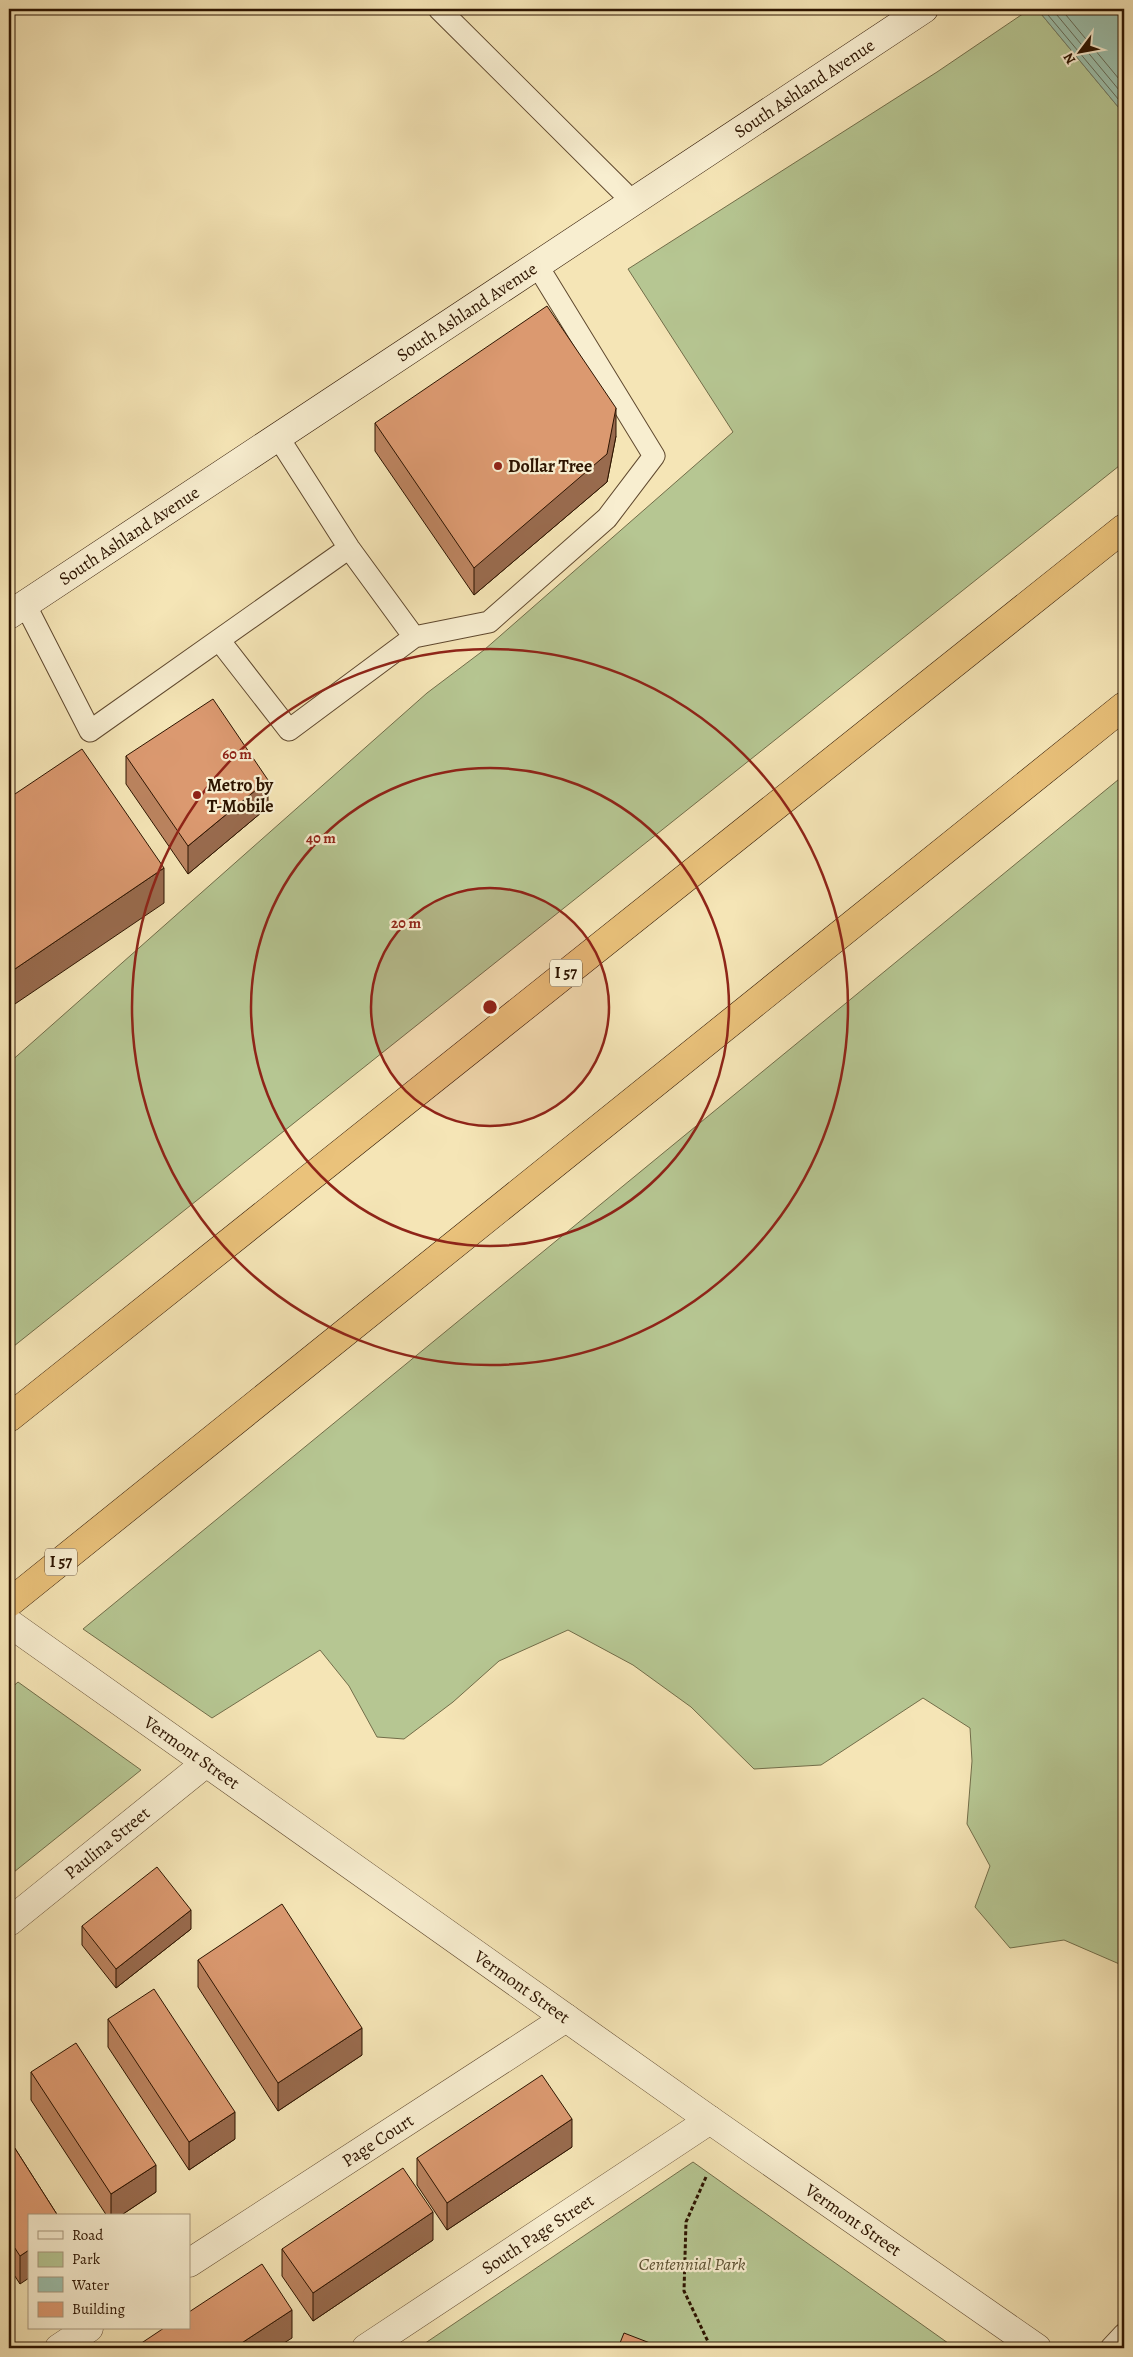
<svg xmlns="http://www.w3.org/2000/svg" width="1133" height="2357" viewBox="0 0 1133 2357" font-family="Alegreya,serif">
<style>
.green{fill:#b6c692;stroke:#726d49}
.water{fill:#9cbfab;stroke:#707b67}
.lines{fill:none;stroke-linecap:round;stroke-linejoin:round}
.shore{stroke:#646a56;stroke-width:1}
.service-casing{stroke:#5f482e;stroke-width:23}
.minor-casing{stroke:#5f482e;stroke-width:29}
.tertiary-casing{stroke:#5f482e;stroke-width:29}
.secondary-casing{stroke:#2d1400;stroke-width:29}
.motorway-casing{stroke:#2d1400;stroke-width:29}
.path{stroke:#2d1400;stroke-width:3;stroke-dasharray:4 2.5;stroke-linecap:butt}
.service{stroke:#f8eed0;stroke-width:21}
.minor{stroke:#f8eed0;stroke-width:28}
.tertiary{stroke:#f8eed0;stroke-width:28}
.secondary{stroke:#f8eed0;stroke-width:28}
.motorway{stroke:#eac27b;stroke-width:28}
.wall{fill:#bc8460;stroke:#2d1400}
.shaded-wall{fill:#996b4e;stroke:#2d1400}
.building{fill:#db9970;stroke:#2d1400}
.ring{fill:none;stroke:#8f2418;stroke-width:2.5}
.poi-dot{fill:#8f2418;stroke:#f8eed0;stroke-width:2}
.labels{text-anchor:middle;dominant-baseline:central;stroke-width:4.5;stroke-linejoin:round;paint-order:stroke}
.shield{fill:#f8eed0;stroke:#6a553e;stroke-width:1}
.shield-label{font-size:16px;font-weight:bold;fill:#2d1400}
.street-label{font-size:18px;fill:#2d1400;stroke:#f8eed0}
.poi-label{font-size:18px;font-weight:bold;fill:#2d1400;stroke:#f8eed0;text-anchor:start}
.park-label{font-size:18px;font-style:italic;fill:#5d5233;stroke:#f8eed0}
.centre{fill:#8f2418;stroke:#f8eed0;stroke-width:2.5}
.ring-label{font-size:15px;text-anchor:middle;font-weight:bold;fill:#8f2418;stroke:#f8eed0;stroke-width:4.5;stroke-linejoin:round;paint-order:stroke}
</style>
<rect width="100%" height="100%" fill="#f5e5b6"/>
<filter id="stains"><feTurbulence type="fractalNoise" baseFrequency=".004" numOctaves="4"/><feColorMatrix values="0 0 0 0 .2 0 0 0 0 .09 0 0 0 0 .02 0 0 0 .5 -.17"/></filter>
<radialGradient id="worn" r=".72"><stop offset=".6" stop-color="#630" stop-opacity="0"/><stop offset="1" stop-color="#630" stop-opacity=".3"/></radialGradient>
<!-- green -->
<path class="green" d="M1030 9H1037L1124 114V462L9 1350V1063L427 693 484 650 733 432 628 269 937 72Z
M1124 775V1966L1064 1940 1010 1948 975 1907 990 1866 967 1824 972 1761 970 1728 923 1698 821 1765 754 1769 691 1707 633 1665 568 1630 499 1661 453 1702 404 1739 377 1737 349 1686 320 1650 212 1718 83 1629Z
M18 1682 141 1770 9 1876V1690Z
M693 2162 955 2348H418Z"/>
<!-- water -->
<path class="water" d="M1037 9H1124V114Z"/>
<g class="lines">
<!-- shore -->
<path class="shore" d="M1043 9 1124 106
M1052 9 1124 96
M1061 9 1124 85"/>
<!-- service casing -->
<g class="service-casing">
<path id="service" d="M439 9 633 202
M278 437 349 548 414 637
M25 604 90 731 349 548
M219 640 289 730 414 637 489 622 607 518 654 456 537 265
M1111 2348 1124 2334"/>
</g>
<!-- minor casing -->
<g class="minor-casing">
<g id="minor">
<path id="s1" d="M9 1922 206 1763"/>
<path id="s2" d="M189 2263 566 2018"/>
<path d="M59 2348 89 2328"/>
<path id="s3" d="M366 2348 710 2120"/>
</g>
</g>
<!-- tertiary casing -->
<g class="tertiary-casing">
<g id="tertiary">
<path id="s4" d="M9 1623 710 2120 1037 2348"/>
</g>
</g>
<!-- secondary casing -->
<g class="secondary-casing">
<g id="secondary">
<path id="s5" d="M9 615 924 9"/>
</g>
</g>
<!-- motorway casing -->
<g class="motorway-casing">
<path id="motorway" d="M9 1418 1124 528
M9 1603 1124 706"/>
</g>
<!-- path -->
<path class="path" d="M706 2177 686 2222 684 2291 711 2348"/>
<!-- service -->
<use href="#service" class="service"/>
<!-- minor -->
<use href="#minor" class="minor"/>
<!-- tertiary -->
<use href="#tertiary" class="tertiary"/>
<!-- secondary -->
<use href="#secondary" class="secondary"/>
<!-- motorway -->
<use href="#motorway" class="motorway"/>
</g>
<!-- wall -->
<path class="wall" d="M375 423 616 436 607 482 474 595 375 451Z
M126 756 268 807 188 874 126 784Z
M82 1926 191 1929 116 1988 82 1945Z
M198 1960 362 2055 278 2111 198 1987Z
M108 2019 235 2139 189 2170 108 2047Z
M31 2072 156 2192 120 2216H107L31 2100Z
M9 2139 58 2216 20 2284 9 2267Z
M572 2147 447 2230 417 2185V2158Z
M433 2240 313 2321 282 2276V2249Z"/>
<!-- shaded-wall -->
<path class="shaded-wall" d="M616 408V436L607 482 474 595V568Z
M268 780V807L188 874V846Z
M164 868V903L9 1008V973Z
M191 1910V1929L116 1988V1969Z
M362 2028V2055L278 2111V2083Z
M235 2112V2139L189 2170V2142Z
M572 2119V2147L447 2230V2203Z
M156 2165V2192L120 2216H111V2194Z
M433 2212V2240L313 2321V2293Z
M29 2250V2278L20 2284V2256Z
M292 2310V2338L276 2348H234Z"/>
<!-- building -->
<path class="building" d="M547 306 616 408 607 454 474 568 375 423Z
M213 699 268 780 188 846 126 756Z
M82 749 164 868 9 973V798Z
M157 1867 191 1910 116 1969 82 1926Z
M282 1904 362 2028 278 2083 198 1960Z
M154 1989 235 2112 189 2142 108 2019Z
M76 2043 156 2165 111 2194 31 2072Z
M542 2075 572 2119 447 2203 417 2158Z
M9 2139 58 2216H29V2250L20 2256 9 2239Z
M403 2168 433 2212 313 2293 282 2249Z
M262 2264 292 2310 234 2348H143L140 2344 164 2328H189V2312Z
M624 2333 663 2348H618Z"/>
<!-- distance rings -->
<circle cx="490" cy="1007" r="119" fill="#8f2418" fill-opacity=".12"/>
<g class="ring">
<circle cx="490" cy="1007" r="119"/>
<circle cx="490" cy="1007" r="239"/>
<circle cx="490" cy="1007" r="358"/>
</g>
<!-- markers -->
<g class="poi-dot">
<circle cx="498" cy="466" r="5"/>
<circle cx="197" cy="795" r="5"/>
</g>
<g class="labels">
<!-- shield labels -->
<g class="shield">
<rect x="550" y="959.5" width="32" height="27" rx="4"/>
<rect x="45" y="1548.5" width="32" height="27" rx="4"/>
</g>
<g class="shield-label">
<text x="566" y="973">I 57</text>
<text x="61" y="1562">I 57</text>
</g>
<!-- street labels -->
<g class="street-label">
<text stroke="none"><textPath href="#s5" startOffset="954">South Ashland Avenue</textPath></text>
<text stroke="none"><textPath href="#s5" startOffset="549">South Ashland Avenue</textPath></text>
<text stroke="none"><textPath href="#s5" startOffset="144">South Ashland Avenue</textPath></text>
<text stroke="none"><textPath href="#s4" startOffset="224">Vermont Street</textPath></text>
<text stroke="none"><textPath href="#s1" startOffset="126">Paulina Street</textPath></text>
<text stroke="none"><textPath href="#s4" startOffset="629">Vermont Street</textPath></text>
<text stroke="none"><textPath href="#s2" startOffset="225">Page Court</textPath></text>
<text stroke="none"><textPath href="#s4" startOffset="1034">Vermont Street</textPath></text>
<text stroke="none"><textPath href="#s3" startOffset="206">South Page Street</textPath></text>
</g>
<!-- poi labels -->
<g class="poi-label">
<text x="508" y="466">Dollar Tree</text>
<text x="207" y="785">Metro by<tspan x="207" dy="21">T-Mobile</tspan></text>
</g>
<!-- park labels -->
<g class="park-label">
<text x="692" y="2264">Centennial Park</text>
</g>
</g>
<circle cx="490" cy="1007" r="8" class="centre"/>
<g class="ring-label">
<text x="237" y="759">60 m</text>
<text x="321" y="843">40 m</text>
<text x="406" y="928">20 m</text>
</g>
<!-- margin -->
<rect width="1133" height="2357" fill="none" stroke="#f5e5b6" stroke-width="30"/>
<rect x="10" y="10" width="1113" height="2337" fill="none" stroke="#2d1400" stroke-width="2.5"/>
<rect x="15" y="15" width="1103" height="2327" fill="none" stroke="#2d1400"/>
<!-- legend -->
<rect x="28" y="2214" width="162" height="115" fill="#f8eed0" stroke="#a7977d"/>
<rect x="38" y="2231" width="25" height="8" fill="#f8eed0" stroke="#a7977d"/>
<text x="72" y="2240" font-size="15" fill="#2d1400">Road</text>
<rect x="38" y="2252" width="25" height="15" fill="#b6c692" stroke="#a7977d"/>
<text x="72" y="2264" font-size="15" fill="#2d1400">Park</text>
<rect x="38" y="2277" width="25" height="15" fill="#9cbfab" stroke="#a7977d"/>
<text x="72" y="2290" font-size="15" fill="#2d1400">Water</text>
<rect x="38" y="2302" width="25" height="15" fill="#db9970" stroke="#a7977d"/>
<text x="72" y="2314" font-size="15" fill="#2d1400">Building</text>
<!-- north arrow -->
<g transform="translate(1080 52) rotate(238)" stroke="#f8eed0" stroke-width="4" paint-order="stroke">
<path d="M0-4L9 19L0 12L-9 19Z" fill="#2d1400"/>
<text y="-8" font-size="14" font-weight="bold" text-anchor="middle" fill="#2d1400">N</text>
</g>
<rect width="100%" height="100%" filter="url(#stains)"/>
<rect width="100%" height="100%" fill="url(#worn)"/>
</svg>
